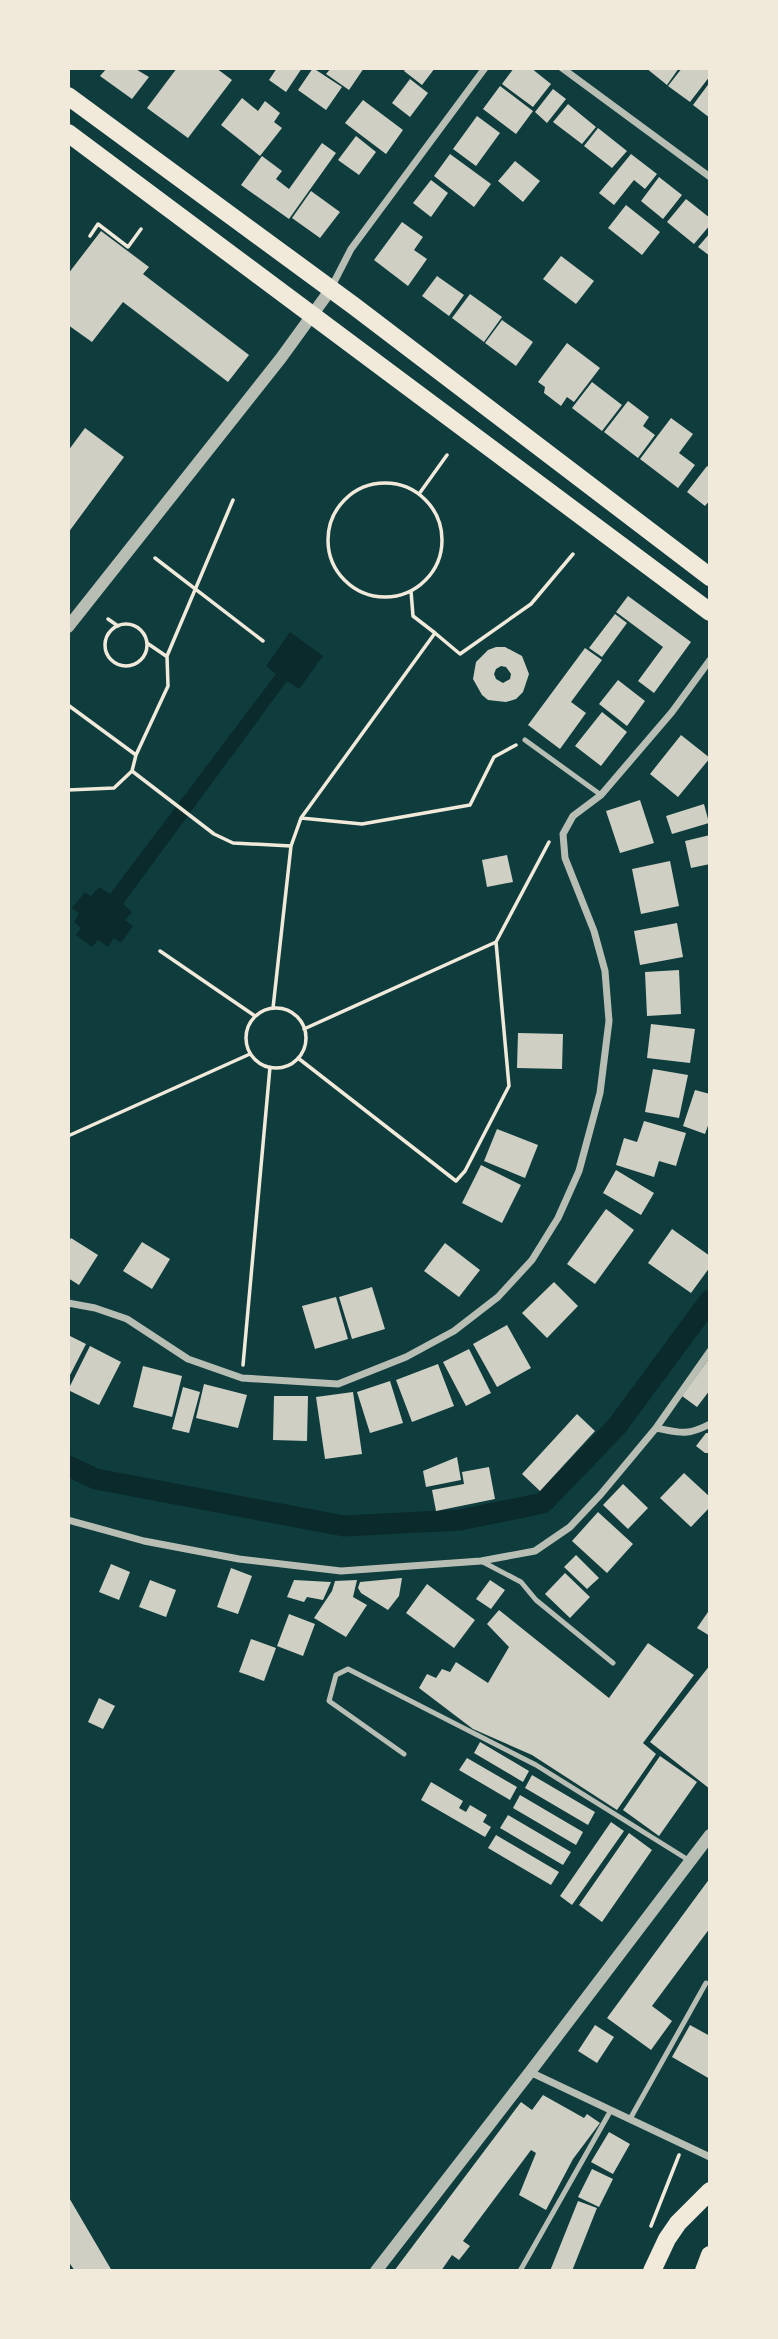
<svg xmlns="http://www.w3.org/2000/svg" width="778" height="2339" viewBox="0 0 778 2339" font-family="'Asap Condensed',sans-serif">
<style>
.water{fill:#0a2a2b}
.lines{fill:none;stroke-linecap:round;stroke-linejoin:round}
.canal{stroke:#0a2a2b;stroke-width:21}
.building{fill:#cfcfc3;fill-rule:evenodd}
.path{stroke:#f1e9da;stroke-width:3.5}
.service{stroke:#b8beb3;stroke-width:5}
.minor{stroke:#b8beb3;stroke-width:7}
.tertiary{stroke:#b8beb3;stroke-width:12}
.primary{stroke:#f1e9da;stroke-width:18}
</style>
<rect width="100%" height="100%" fill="#0f3d3e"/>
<!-- water -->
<path class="water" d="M290 632 323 656 299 689 287 681 123 904 132 912 125 920 133 926 121 943 114 938 108 947 98 940 92 947 76 935 81 928 74 922 79 913 72 908 85 892 91 896 99 887 110 894 276 674 266 666Z"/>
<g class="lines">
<!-- canal -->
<path class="canal" d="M68 1466 96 1479 344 1526 460 1520 543 1503 617 1426 710 1300"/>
</g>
<!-- building -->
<path class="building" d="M107 68H134L149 77 132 99 100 76Z
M177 68H216L232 80 188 138 147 108Z
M277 68H302L286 92 269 80Z
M313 68 342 87 326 110 298 90Z
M331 68H364L349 90 326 74Z
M406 68H435L422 85 404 71Z
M514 68H531L551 84 533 107 502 84Z
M646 68H679L667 85Z
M682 68H710V76L690 102 668 86Z
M410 79 428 93 410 117 392 103Z
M710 82V118L693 105Z
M500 86 533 111 516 134 483 109Z
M553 89 566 99 547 123 535 112Z
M242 98 258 111 265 101 280 113 274 122 282 128 260 156 221 125Z
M363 100 403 130 386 154 345 123Z
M568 104 596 127 582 144 553 122Z
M477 116 500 133 476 166 453 149Z
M598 128 627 151 612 168 584 146Z
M356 136 376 152 359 175 338 160Z
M322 143 336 153 289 219 241 185 262 156 282 171 276 179 289 189Z
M450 154 491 184 474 207 434 176Z
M631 154 657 174 645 189 634 180 614 205 599 193Z
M515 161 540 181 523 202 498 181Z
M659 177 682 195 663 219 641 201Z
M431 180 448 193 431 217 413 203Z
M311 191 340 212 320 238 292 218Z
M686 199 710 218V225L694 244 667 222Z
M626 205 660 232 642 255 608 228Z
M402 222 423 237 414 250 427 259 408 286 374 260Z
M101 231 149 267 143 274 249 355 228 382 123 302 92 342 68 325V274Z
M710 233V256L698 247Z
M561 256 594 281 576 304 543 279Z
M437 276 464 295 449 316 422 296Z
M470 294 502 317 484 342 452 318Z
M502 320 533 342 516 366 485 343Z
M567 343 600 368 574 402 567 397 561 406 544 393 545 387 538 382Z
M592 382 622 405 602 431 572 408Z
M628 401 649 417 643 426 655 435 638 458 604 432Z
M671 418 693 434 679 453 695 465 678 488 640 459Z
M85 428 124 457 68 533V451Z
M707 466 710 468V500L705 506 687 492Z
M628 596 691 642 654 693 638 681 663 647 616 612Z
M615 614 627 623 602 657 589 648Z
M496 647H505L522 656 529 674 523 692 516 699 506 702 488 700 482 695 473 679 476 662 488 650ZM501 666 506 667 511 674 510 679 503 683 496 679 494 674 496 669Z
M585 648 602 660 571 702 586 713 560 749 528 725Z
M618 680 645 701 627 726 599 704Z
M602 712 627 732 601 766 575 746Z
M681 735 710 758 678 797 650 774Z
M640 800 654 843 620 853 606 811Z
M704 804 709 823 672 834 666 816Z
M710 835V864L691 868 685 841Z
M507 855 513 882 487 887 482 860Z
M670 861 679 906 641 914 632 869Z
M677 923 683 957 640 965 634 931Z
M679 970 681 1014 647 1016 645 972Z
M651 1024 695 1029 690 1063 647 1058Z
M518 1033 563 1034 562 1069 517 1068Z
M653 1069 688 1075 679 1118 645 1112Z
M695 1090 710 1094V1120L705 1134 683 1126Z
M644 1121 686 1133 676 1166 659 1161 654 1177 616 1165 624 1138 637 1142Z
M497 1129 538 1145 525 1178 484 1161Z
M481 1165 521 1185 502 1223 462 1203Z
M616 1170 654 1193 641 1215 603 1193Z
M606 1209 634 1230 595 1284 567 1264Z
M672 1229 710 1256V1267L691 1293 648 1263Z
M71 1238 98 1255 79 1285 68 1278V1243Z
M142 1242 170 1259 152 1289 123 1271Z
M445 1243 480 1270 459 1297 424 1271Z
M554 1282 578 1306 547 1338 522 1313Z
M372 1287 385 1329 352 1339 339 1297Z
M336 1297 348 1339 315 1349 302 1306Z
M507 1325 531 1368 497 1387 473 1344Z
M68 1335 86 1344 68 1379Z
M90 1346 121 1362 99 1405 68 1390Z
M469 1349 491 1393 466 1406 443 1362Z
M710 1357V1390L697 1407 682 1396Z
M438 1364 454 1406 412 1422 396 1380Z
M143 1366 182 1376 172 1417 133 1407Z
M390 1381 403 1423 370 1433 357 1392Z
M204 1384 247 1395 238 1428 196 1418Z
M183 1387 200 1392 189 1433 172 1429Z
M353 1392 362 1454 325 1459 316 1397Z
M274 1396H308L307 1441 273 1440Z
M577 1414 595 1431 540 1491 522 1474Z
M706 1433H710V1453H705L696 1446Z
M457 1457 461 1480 426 1487 423 1471Z
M489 1467 495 1499 436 1511 432 1490 464 1484 462 1472Z
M684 1473 710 1497V1507L691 1527 660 1498Z
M623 1484 648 1508 628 1529 603 1505Z
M598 1512 633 1544 607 1573 572 1541Z
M576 1555 599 1578 587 1589 564 1567Z
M111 1564 130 1572 119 1600 99 1592Z
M231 1568 252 1576 238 1614 217 1607Z
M565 1573 590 1597 570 1618 545 1594Z
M402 1578 399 1596 388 1610 361 1593 358 1588 360 1582Z
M150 1580 176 1590 166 1617 139 1607Z
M294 1580 331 1582 323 1600 307 1597 304 1602 287 1597Z
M357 1580 353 1597 367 1605 346 1637 314 1618 332 1591 335 1581Z
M490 1580 505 1590 491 1609 476 1599Z
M427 1584 475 1620 454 1648 406 1613Z
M710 1609V1636L697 1628Z
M499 1610 609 1698 648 1643 694 1675 643 1743 656 1754 617 1810 532 1755 473 1729 419 1688 427 1674 436 1678 442 1669 450 1672 456 1662 488 1683 509 1647 487 1624Z
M289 1614 315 1624 303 1656 277 1646Z
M251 1639 276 1648 264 1681 239 1672Z
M710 1665V1789L650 1742Z
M99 1698 115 1706 103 1729 88 1722Z
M480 1742 529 1771 523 1782 474 1753Z
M660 1756 697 1782 659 1836 623 1810Z
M467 1758 517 1787 510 1800 459 1770Z
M532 1775 595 1812 588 1825 525 1788Z
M431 1782 463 1801 459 1808 466 1812 470 1805 487 1815 483 1822 491 1827 485 1837 421 1800Z
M520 1795 583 1832 576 1845 513 1808Z
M508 1815 571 1852 563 1865 500 1828Z
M611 1822 624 1831 572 1905 560 1896Z
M629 1833 652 1850 602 1922 579 1905Z
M496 1835 559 1872 551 1885 488 1848Z
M710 1878V1928L652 2006 672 2021 651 2050 607 2018Z
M595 2025 614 2037 597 2063 578 2051Z
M690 2025 710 2036V2079L672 2057Z
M543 2095 584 2118 587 2114 600 2123 573 2159 546 2210 519 2195 536 2153 531 2150 463 2241 470 2246 459 2260 452 2255 441 2271H394L521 2102 532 2110Z
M609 2132 630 2144 613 2174 591 2162Z
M592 2169 613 2179 599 2207 578 2197Z
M68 2196 112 2271H75L68 2261Z
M578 2201 597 2208 572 2271H550Z"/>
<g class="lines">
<!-- path -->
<path class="path" d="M90 236 98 224 128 247 141 229
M328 540a57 57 0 1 1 114 0a57 57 0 1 1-114 0Z
M419 494 447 455
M155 558 263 641
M108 619 118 626
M105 645a21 21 0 1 1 42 0a21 21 0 1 1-42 0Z
M435 633 460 654 531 604 573 554
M147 643 166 656
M68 705 136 755
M132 771 214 834 233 843 291 846
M68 790 114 788 132 771 136 755 168 686 167 656 233 500
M301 818 362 824 470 805 494 757 516 745
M160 951 255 1016
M273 1008 291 846 301 818 435 633 413 616 411 591
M246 1038a30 30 0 1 1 60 0a30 30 0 1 1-60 0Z
M304 1029 496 942 549 842
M298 1058 456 1181 465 1171 509 1086 496 942
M68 1136 250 1054
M243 1365 270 1067
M651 2226 679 2155"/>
<!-- service -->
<path class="service" d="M525 740 601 795
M481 1561 521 1582 536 1600 613 1663
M404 1754 329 1701 336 1675 348 1669 536 1765 690 1861
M630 2119 706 1983
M520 2271 611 2110"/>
<!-- minor -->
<path class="minor" d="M562 68 710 177
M331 288 351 249 485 68
M68 1303 95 1308 127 1319 188 1359 242 1378 338 1384 406 1357 454 1331 498 1297 532 1260 558 1218 579 1171 600 1093 609 1021 605 971 594 931 565 858 563 834 573 816 601 795 672 712 710 660
M656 1428C680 1433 687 1436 710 1424
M68 1520 144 1541 239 1559 341 1571 481 1561 535 1551 570 1527 601 1494 656 1428 710 1351
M530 2072 710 2157"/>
<!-- tertiary -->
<path class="tertiary" d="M68 627 281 358 331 289
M376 2271 530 2072 710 1835"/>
<!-- primary -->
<path class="primary" d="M68 96 354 306 710 577
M68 133 710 612
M652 2271 667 2239 678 2223 710 2191
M704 2271 710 2255"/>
</g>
<!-- border -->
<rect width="778" height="2339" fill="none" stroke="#f1e9da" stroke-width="140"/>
</svg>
